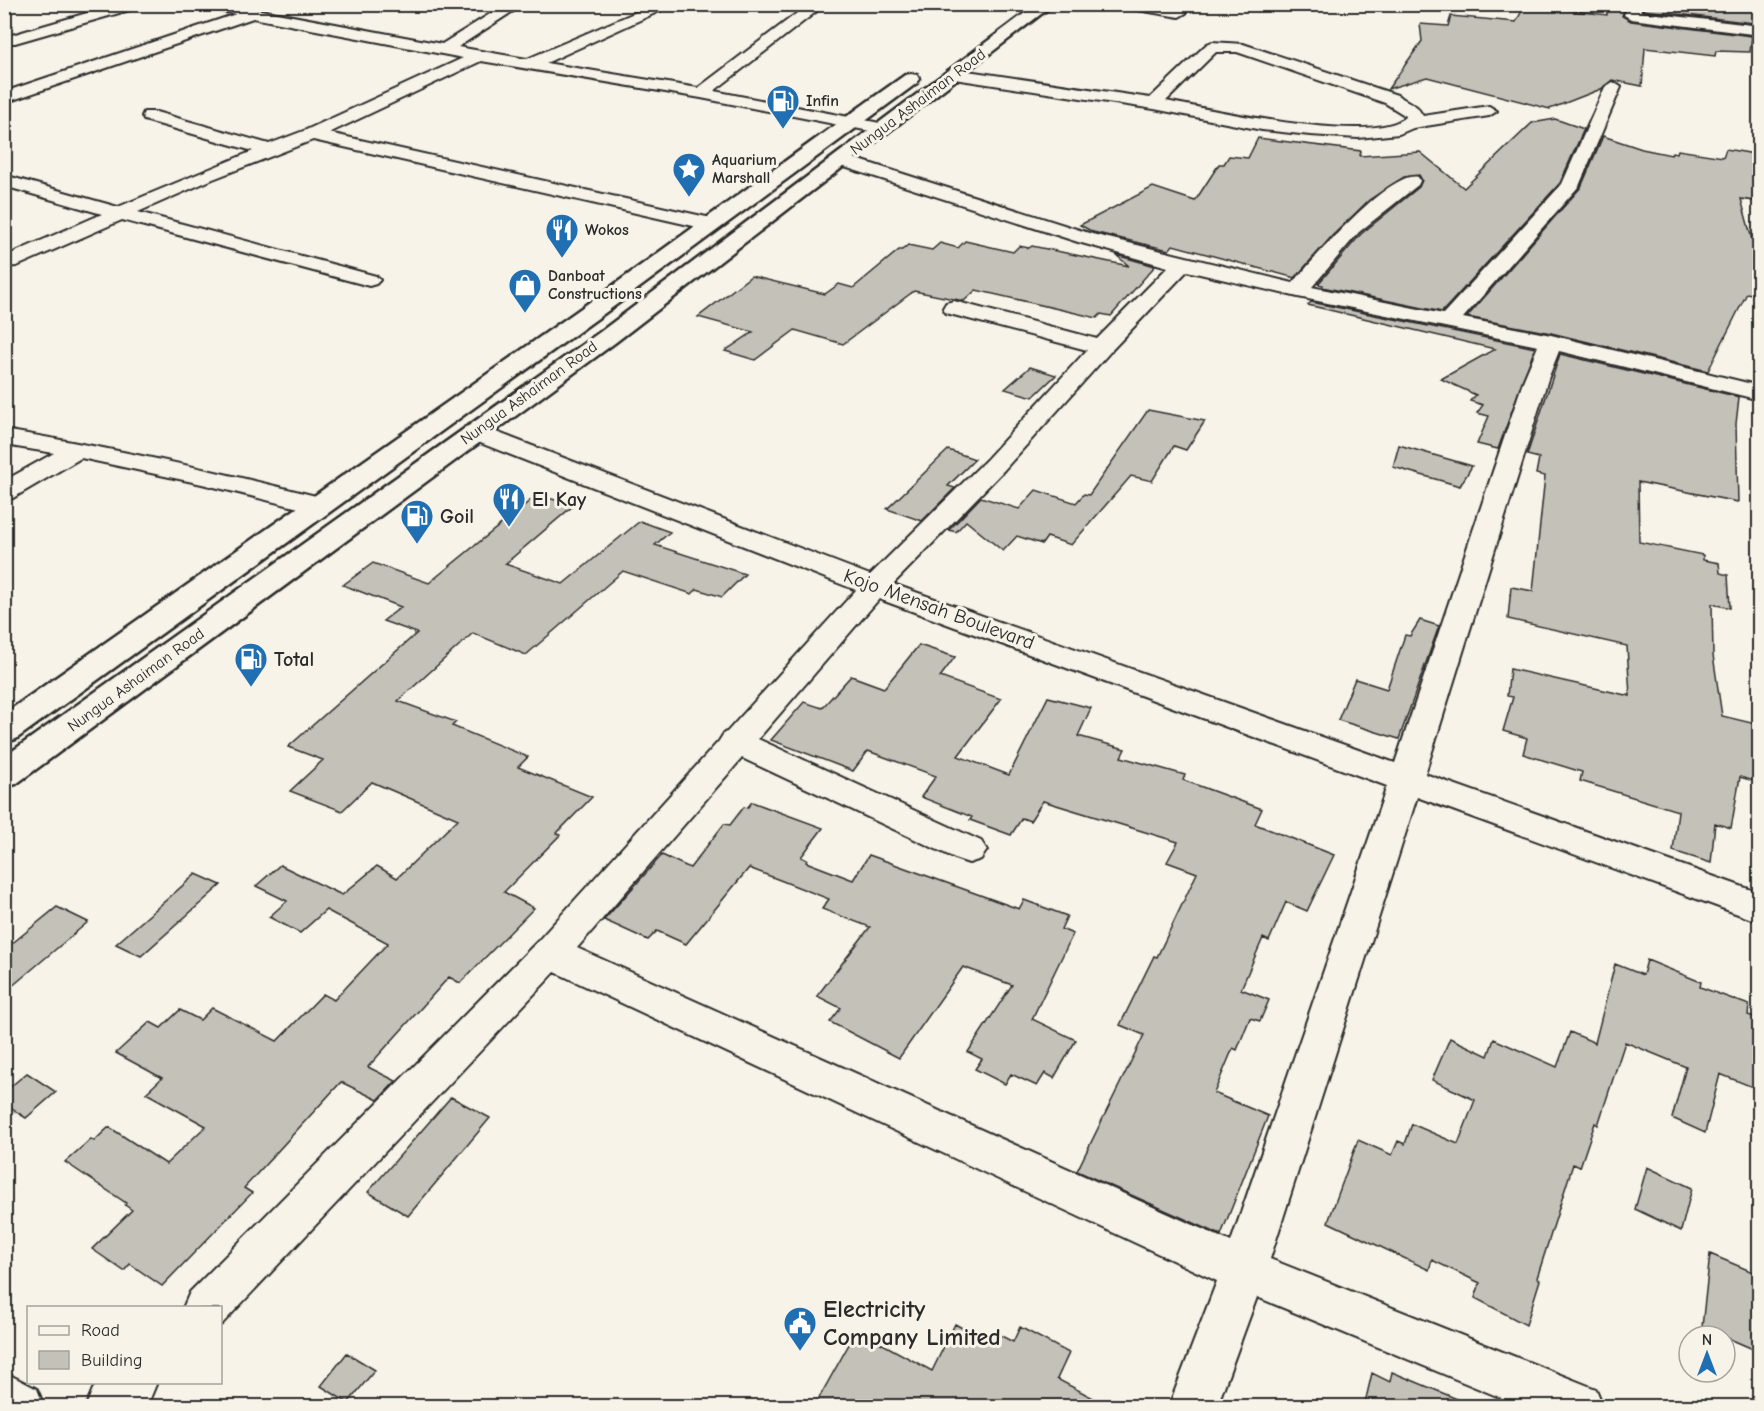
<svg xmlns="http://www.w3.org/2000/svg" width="1764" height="1411" viewBox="0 0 1764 1411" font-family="'Comic Neue',sans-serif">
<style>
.building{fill:#c4c1b9;stroke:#2b2b2b;stroke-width:1.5}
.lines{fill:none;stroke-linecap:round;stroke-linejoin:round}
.minor-casing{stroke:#2b2b2b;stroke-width:4}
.major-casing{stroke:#2b2b2b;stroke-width:5}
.minor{fill:#f7f3e8;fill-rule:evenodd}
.major{fill:#f7f3e8;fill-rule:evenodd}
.labels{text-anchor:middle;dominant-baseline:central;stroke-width:6;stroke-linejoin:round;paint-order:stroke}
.far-poi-label{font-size:16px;font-weight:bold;fill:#2b2b2b;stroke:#f7f3e8;text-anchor:start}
.far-street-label{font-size:16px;fill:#2b2b2b;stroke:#f7f3e8}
.poi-label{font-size:20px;font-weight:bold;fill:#2b2b2b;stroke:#f7f3e8;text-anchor:start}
.street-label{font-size:20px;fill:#2b2b2b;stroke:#f7f3e8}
.near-poi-label{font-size:24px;font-weight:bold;fill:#2b2b2b;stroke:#f7f3e8;text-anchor:start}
</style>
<rect width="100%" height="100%" fill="#f7f3e8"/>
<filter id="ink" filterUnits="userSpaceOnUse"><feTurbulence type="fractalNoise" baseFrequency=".0167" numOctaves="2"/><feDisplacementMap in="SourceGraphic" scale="12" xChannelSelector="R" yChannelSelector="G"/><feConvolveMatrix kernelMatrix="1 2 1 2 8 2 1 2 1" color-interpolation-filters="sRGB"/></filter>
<g filter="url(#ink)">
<!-- building -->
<path class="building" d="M1607 4H1626L1622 16 1631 21 1752 36 1750 52 1716 51 1715 56 1645 48 1642 86 1612 80 1601 89 1550 109 1427 77 1388 89 1422 41 1420 24 1448 26 1451 16 1516 22 1525 5 1607 15Z
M1645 4H1756L1754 23 1643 10Z
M1555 119 1584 129 1560 183 1442 312 1322 287 1323 285 1318 284 1361 234 1419 187 1422 180 1419 175 1404 177 1369 200 1332 236 1295 278 1173 245 1169 250 1093 232 1080 225 1153 187 1195 201 1219 164H1224L1229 156 1248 158 1258 138 1361 151 1360 156 1420 152 1464 188 1532 123Z
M1603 136 1642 149 1671 155 1672 152 1677 153 1678 150 1723 157 1726 149 1760 155V202L1741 199 1760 269V296L1747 293 1708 371 1551 333 1467 317 1581 187Z
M965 241 1013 252 1019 246 1029 248 1032 246 1129 266 1116 255 1155 266 1111 316 1101 314 1097 318 976 290 964 301 914 291 843 344 795 330 755 360 725 351 753 332 698 317 751 276 825 294 839 284 853 288 899 250H902L908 245 932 250 940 243 958 248Z
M1311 302 1535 348 1498 449 1477 444 1489 416 1477 413 1483 405 1470 401 1476 395 1441 379 1495 349 1308 305Z
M1560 354 1739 397 1736 424 1738 502 1638 482 1639 542 1703 555V560L1719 563 1720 573 1728 575 1730 608 1712 604 1713 655 1722 716 1760 725V783L1740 777 1731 828 1715 823 1711 863 1673 851 1678 811 1580 781 1582 772 1523 754 1527 738 1503 731 1513 697 1507 696 1510 669 1630 696 1627 646 1508 619 1511 587 1533 591 1545 476 1536 474 1539 458 1527 455Z
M1030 367 1056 375 1033 397 1005 389Z
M1148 410 1205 421 1186 450 1174 446 1152 481 1131 476 1071 545 1047 537 1042 544 1017 536 1003 551 966 521 956 532 949 530 981 497 1019 509 1036 490 1076 503 1084 494 1089 495Z
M1399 445 1472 466 1460 486 1393 467Z
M948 450 975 459 948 486 955 488 922 521 887 509Z
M537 495 574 505 505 564 563 584 640 521 670 532 655 545 745 574 722 597 697 589 692 594 623 571 526 655 473 633 398 701 456 722 452 726 528 757 518 767 592 797 557 833 560 835 504 892 534 908 460 983 449 977 368 1067 396 1081 378 1100 341 1082 244 1188 252 1193 162 1286 130 1264 124 1271 92 1249 132 1210 125 1205 126 1203 65 1162 91 1139 94 1141 109 1127 166 1164 206 1126 146 1093 162 1078 116 1053 150 1022 161 1028 180 1010 200 1020 212 1008 277 1041 323 994 334 1000 388 943 326 910 300 933 269 917 287 901 256 886 280 865 342 895 377 866 397 878 458 819 372 782 342 811 290 791 323 760 288 747 417 633 383 621 401 607 343 585 373 563 429 583Z
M1420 620 1439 626 1399 739 1338 720 1355 679 1387 689 1405 635 1410 636Z
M919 645 955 657 940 677 1001 699 958 756 1009 775 1048 697 1091 708 1078 736 1125 749 1121 757 1185 775 1183 780 1262 809 1255 824 1334 855 1307 911 1286 902 1269 941 1263 938 1241 989 1269 1000 1260 1021 1250 1018 1237 1050 1233 1048 1214 1093 1268 1116 1221 1235 1077 1171 1144 1035 1120 1025 1154 956 1157 957 1197 873 1167 862 1178 842 1043 801 1030 821 1022 818 1011 835 970 820 972 817 921 797 936 776 868 751 853 771 771 740 804 702 822 708 851 676 884 688Z
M752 802 823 828 801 857 807 860 806 862 853 880 869 855 1019 909 1024 900 1067 916 1061 929 1073 934 1032 1019 1076 1040 1054 1078 1045 1073 1037 1086 1011 1074 1005 1084 975 1069 982 1059 968 1052 1012 985 963 967 899 1058 830 1022 841 1008 817 996 870 927 822 909 829 899 749 868 686 944 657 931 648 940 604 920 662 855 690 868 724 824 730 825 744 807 747 808Z
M196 874 221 885 141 956 116 944Z
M57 907 88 922 4 993V950Z
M1647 960 1701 982 1700 987 1749 1005 1748 1015 1760 1019V1090L1720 1074 1705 1133 1672 1118 1686 1067 1625 1042 1598 1125 1595 1123 1580 1167 1573 1164 1537 1278 1540 1280 1526 1325 1475 1298 1480 1283 1432 1260 1429 1270 1328 1222 1358 1140 1392 1155 1398 1141 1405 1144 1412 1124 1458 1144 1475 1100 1432 1080 1450 1038 1488 1056 1494 1039 1557 1067 1570 1032 1595 1043 1615 964 1643 975Z
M27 1073 56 1092 26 1118 4 1104V1092Z
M451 1097 490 1118 408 1216 368 1192Z
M1647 1167 1692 1188 1681 1231 1635 1209Z
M1710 1254 1760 1275V1352L1702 1327Z
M955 1324 989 1343 994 1332 1013 1342 1020 1327 1069 1353 1057 1379 1110 1407H814L857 1330 932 1371Z
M347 1353 375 1370 348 1403 321 1386Z
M1392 1372 1474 1406V1407H1364L1372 1373 1390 1382Z"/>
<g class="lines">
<!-- minor casing -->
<g class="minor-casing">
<path id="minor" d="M118 4H142L140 7 15 43H4L5 37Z
M197 4H229L442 44 506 4H524L458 47 527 59 655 4H675L546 63 698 88 809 4H826L714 91 880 123 886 124 889 128 886 132 880 133 701 98 481 61 329 133 711 218 718 220 721 224 718 228 711 230 313 140 213 179 138 212 376 276 380 280 376 284 369 286 362 284 122 220 17 266 4 267V257L102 214 4 186V175L118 207 253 151 144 120 142 116 144 112H156L269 144 306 130 463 58 253 18 4 103V92L236 14 199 7Z
M1119 4H1154L1184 10 1186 13 1179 17 1126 8Z
M1629 4H1643L1640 12 1760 26V35L1631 19 1624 15Z
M1212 42 1243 44 1397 95 1417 107 1423 116 1489 106 1497 111 1489 116 1413 128 1399 134 1358 138 1310 135 1262 130 1154 109 954 79 946 74 954 69 1150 98 1207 44ZM1216 52H1237L1385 103 1406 116C1378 147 1208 109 1166 101Z
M1613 82 1621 87 1579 186 1463 318 1551 335 1760 386V400L1559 351 1548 379 1425 774 1760 893V922L1417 797 1270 1259 1596 1389 1603 1406H1521L1257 1297 1217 1406H1169L1217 1281 555 972 222 1324 220 1325V1308H183L190 1292 537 942 719 741 724 733 727 732 856 590 465 437 462 432 465 427 474 425 483 427 870 575 986 460 1087 350 946 313 943 308 946 303 954 301 1097 339 1168 267 1078 242 835 164 832 160 835 156H847L1092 234 1293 283C1312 261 1389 170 1418 177L1420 181 1418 185 1359 232 1312 287 1443 314 1562 184 1605 87ZM1187 271 1298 297 1538 346 1524 379 1395 763 893 584 1004 470 1110 352ZM879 599 1387 786 1231 1242 577 948 742 758 957 859 969 863 981 859 987 850 981 841 758 739Z
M4 430C113 448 221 472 328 499L332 505 328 511 319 513 202 484 81 458 13 498 4 500V481L54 453 4 445Z
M4 1372 37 1389 44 1406H4Z
M99 1382H157L150 1399 143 1406H86L93 1389Z"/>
</g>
<!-- major casing -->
<g class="major-casing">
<path id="major" d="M1037 4H1054L616 342 16 784 4 787V757L600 332Z
M911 74 917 75 919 79 917 83 620 302 16 739 4 742V714L604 292 867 102 905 75Z"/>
</g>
<!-- minor -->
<use href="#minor" class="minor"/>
<!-- major -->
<use href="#major" class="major"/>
</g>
</g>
<!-- icons -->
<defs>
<g id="fuel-pin" transform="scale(1.725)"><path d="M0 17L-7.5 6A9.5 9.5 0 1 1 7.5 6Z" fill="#1f6fb2" stroke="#f7f3e8"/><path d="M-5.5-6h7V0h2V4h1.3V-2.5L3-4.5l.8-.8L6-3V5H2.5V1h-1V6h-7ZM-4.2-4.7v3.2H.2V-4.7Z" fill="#fff"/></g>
<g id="sight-pin" transform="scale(1.725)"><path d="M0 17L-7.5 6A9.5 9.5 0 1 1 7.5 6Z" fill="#1f6fb2" stroke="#f7f3e8"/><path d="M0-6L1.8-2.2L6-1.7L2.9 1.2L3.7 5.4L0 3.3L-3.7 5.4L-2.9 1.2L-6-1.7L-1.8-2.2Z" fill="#fff"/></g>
<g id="restaurant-pin" transform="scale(1.725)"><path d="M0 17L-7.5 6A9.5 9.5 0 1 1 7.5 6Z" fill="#1f6fb2" stroke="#f7f3e8"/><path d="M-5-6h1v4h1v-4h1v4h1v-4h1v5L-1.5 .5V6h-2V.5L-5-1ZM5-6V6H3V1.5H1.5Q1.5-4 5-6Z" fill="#fff"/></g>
<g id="shop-pin" transform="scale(1.725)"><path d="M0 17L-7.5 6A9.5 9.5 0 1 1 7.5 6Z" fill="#1f6fb2" stroke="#f7f3e8"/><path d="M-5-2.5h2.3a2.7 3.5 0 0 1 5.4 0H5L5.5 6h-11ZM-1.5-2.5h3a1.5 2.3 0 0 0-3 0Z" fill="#fff"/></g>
<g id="civic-pin" transform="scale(1.725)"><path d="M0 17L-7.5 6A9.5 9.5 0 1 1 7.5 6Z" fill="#1f6fb2" stroke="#f7f3e8"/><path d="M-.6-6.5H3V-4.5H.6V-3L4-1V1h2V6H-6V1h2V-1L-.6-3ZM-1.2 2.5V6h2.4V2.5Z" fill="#fff"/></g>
</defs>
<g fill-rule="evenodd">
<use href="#fuel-pin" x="783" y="101"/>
<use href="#sight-pin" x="689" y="169"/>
<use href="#restaurant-pin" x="562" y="230"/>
<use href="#shop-pin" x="525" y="285"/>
<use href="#restaurant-pin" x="509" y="499"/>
<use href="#fuel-pin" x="417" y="516"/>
<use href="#fuel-pin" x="251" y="659"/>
<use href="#civic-pin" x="800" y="1323"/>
</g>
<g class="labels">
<!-- far-poi labels -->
<g class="far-poi-label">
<text x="806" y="101">Infin</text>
<text x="712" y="160">Aquarium<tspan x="712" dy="18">Marshall</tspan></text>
<text x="585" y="230">Wokos</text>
<text x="548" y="276">Danboat<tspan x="548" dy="18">Constructions</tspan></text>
</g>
<!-- far-street labels -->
<g class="far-street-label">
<text transform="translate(918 102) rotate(-37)">Nungua Ashaiman Road</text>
<text transform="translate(529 393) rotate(-36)">Nungua Ashaiman Road</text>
<text transform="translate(136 680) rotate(-36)">Nungua Ashaiman Road</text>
</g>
<!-- poi labels -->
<g class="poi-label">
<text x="532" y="499">El Kay</text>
<text x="440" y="516">Goil</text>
<text x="274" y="659">Total</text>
</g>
<!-- street labels -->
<g class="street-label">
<text transform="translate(939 609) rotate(20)">Kojo Mensah Boulevard</text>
</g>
<!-- near-poi labels -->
<g class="near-poi-label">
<text x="823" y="1309">Electricity<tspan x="823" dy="28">Company Limited</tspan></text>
</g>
</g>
<!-- margin -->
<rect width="1764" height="1411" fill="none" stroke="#f7f3e8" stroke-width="24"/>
<rect x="12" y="12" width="1740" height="1387" fill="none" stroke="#2b2b2b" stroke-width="2" filter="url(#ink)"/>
<!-- legend -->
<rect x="27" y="1306" width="195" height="78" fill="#f7f3e8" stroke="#a5a39c" stroke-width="1.5"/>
<rect x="39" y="1326" width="30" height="9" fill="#f7f3e8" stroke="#a5a39c" stroke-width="1.5"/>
<text x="81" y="1336" font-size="18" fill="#2b2b2b">Road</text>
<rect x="39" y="1351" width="30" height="18" fill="#c4c1b9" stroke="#a5a39c" stroke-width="1.5"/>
<text x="81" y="1366" font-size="18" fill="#2b2b2b">Building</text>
<!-- north arrow -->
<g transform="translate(1707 1354)"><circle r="28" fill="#f7f3e8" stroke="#a5a39c" stroke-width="1.5"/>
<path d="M0-4.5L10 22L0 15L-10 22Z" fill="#1f6fb2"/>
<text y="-9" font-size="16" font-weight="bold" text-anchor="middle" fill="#2b2b2b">N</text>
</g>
</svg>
